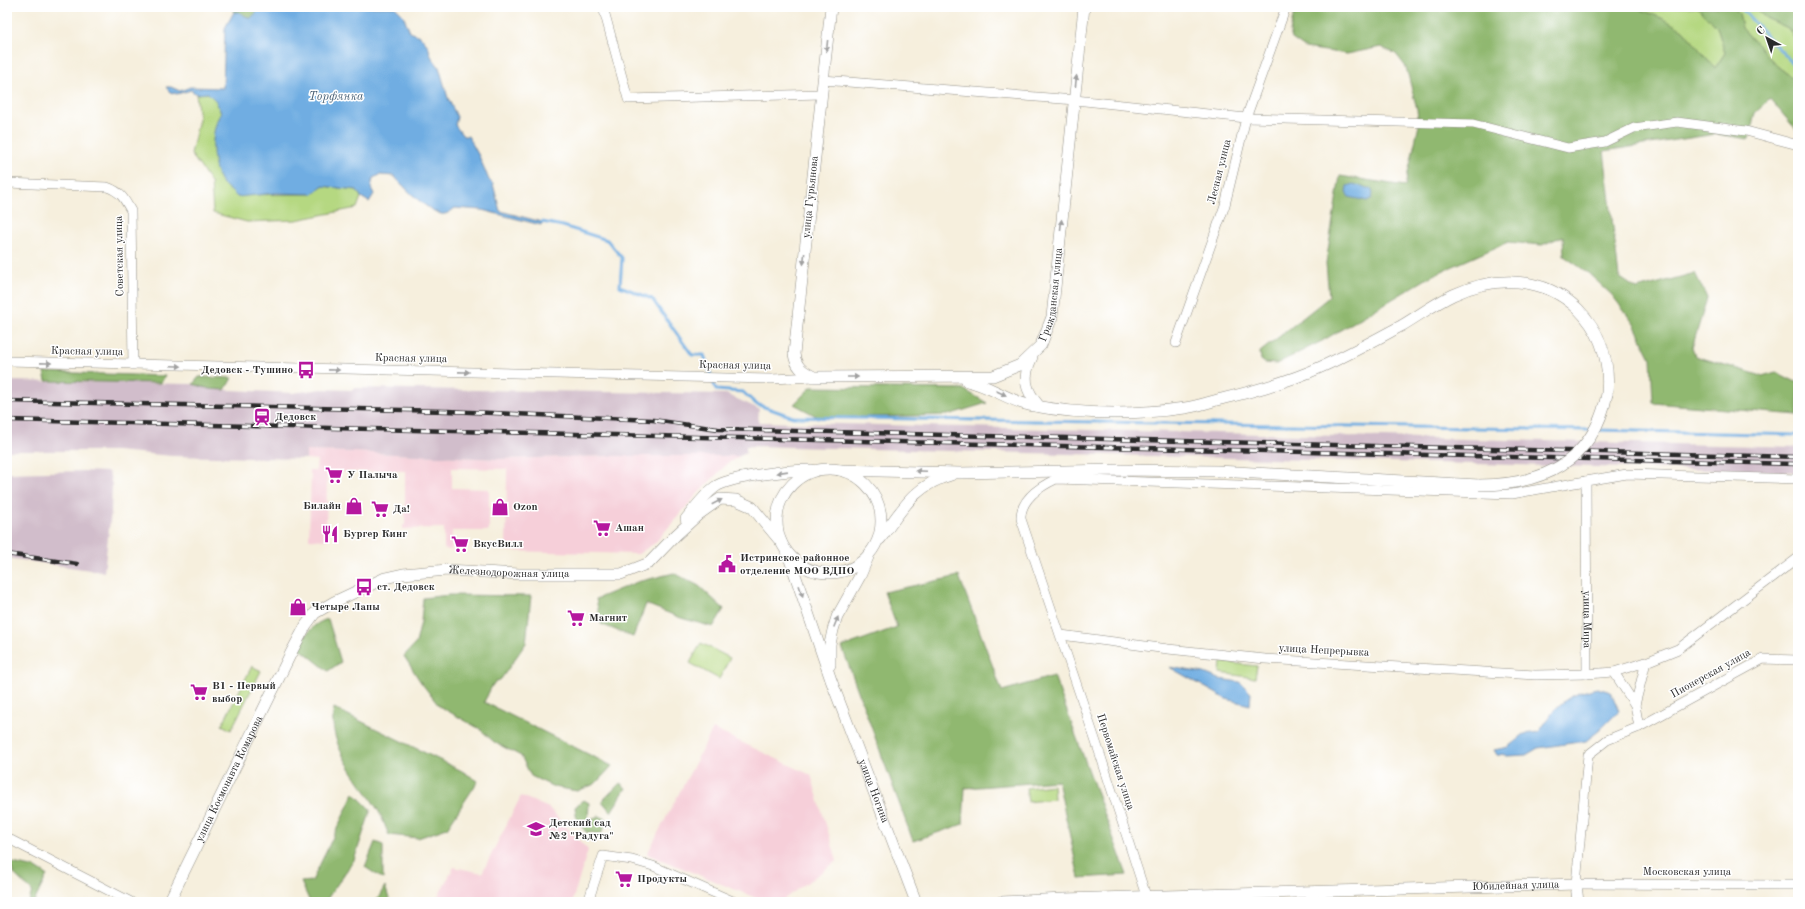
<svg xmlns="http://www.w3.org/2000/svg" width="1805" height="909" viewBox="0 0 1805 909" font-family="'Old Standard TT',serif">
	<rect width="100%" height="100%" fill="#fff"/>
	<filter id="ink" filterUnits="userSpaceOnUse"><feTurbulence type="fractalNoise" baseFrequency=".025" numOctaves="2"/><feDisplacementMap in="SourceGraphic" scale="8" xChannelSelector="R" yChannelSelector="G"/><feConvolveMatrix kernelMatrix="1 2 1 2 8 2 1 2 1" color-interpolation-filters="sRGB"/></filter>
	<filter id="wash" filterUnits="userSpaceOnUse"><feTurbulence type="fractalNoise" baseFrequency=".012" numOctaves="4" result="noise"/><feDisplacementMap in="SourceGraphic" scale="16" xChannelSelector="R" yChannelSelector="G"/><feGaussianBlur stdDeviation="0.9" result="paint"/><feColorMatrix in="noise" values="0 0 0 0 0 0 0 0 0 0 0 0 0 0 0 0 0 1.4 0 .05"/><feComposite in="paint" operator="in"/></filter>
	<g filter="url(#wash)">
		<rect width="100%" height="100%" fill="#f6efdd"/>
		<!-- built -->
		<g fill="#f6cfd9">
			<polygon points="306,451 353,452 498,459 608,456 740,456 728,463 700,491 655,543 638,554 506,551 507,469 452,468 452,488 489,489 489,531 452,531 451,550 444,549 444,528 403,529 403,525 405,525 405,471 327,472 326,540 309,539 311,474 309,473 309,470 316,470 317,460 306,459"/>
			<polygon points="713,729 811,775 837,861 780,902 766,902 647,854"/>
			<polygon points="521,796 549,808 588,850 572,902 435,902 454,867 482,873"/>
		</g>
		<!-- industrial -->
		<g fill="#d1bdcb">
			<polygon points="7,381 192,384 210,389 293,393 321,389 354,390 354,388 726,394 759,409 758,422 1798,447 1798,472 746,446 746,453 740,456 608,456 498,459 353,452 306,451 306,459 172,456 116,451 7,451"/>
			<polygon points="84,471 109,472 112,485 111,512 104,572 7,558 7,473"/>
		</g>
		<!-- green -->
		<g fill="#b5d881" stroke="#708256">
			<polygon points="1635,7 1697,7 1717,27 1725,53 1715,68 1683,30"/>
			<polygon points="1732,7 1753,7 1766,18 1788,28 1798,44 1798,82 1777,66 1742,28 1739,13"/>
			<polygon points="208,93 216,101 221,113 217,120 229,188 235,195 313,194 322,186 357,190 361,197 357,208 296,220 247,222 213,213 211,182 191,154 199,119 196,94"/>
			<polygon points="701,643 730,658 719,679 690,663"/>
			<polygon points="1221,662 1257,666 1255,678 1220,673"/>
			<polygon points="252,666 261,671 231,730 222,725"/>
			<polygon points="1053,785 1054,799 1028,802 1026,788"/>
		</g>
		<!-- forest -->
		<g fill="#90b86f" stroke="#5e724d">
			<polygon points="233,7 262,7 250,19 239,12 234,12"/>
			<polygon points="1295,7 1635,7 1664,19 1683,30 1715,68 1725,53 1717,27 1697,7 1732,7 1739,13 1742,28 1777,66 1798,82 1798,132 1770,99 1755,113 1749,139 1716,134 1604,151 1619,277 1637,289 1695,273 1707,298 1692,348 1695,356 1762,376 1776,372 1798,383 1798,415 1653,403 1651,358 1634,324 1612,295 1587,272 1564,256 1563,236 1542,245 1508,242 1433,275 1322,341 1276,364 1265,363 1261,360 1260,352 1329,297 1326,263 1340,176 1405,186 1419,125 1417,109 1406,67 1396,54 1381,47 1347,54 1305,48 1292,39 1290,32"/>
			<polygon points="1753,7 1798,7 1798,44 1788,28 1766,18"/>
			<polygon points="44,372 165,376 161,383 46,381"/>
			<polygon points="199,377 232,378 225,390 210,389 193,384"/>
			<polygon points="811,387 963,389 987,403 948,415 820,418 794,404"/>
			<polygon points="674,573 699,586 724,609 713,627 681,618 646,604 633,637 601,624 596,599 637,582"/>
			<polygon points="959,576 1002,691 1054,676 1127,875 1079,878 1058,781 965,788 963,824 913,841 842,647 897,627 884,592"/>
			<polygon points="449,595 531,596 526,643 501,679 493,684 484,702 612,766 595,784 577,791 554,787 531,776 521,756 494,742 480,729 439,706 420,681 404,656 416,643 421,622 423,598"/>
			<path d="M328 619 341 662 328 671 298 647C306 634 313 623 328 619Z"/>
			<path d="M334 708 462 771 478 781 447 828 418 838 389 835C385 826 382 817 378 810 360 780 326 745 334 708Z"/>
			<polygon points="620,783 626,788 611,812 602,801"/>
			<polygon points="354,793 371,810 354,860 325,902 310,902 301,882 312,881"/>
			<polygon points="584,800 589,803 588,820 599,816 607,820 601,834 586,832 577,821 575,807"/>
			<polygon points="375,842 383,845 383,879 365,867"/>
			<polygon points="8,862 36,868 47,875 34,902 29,902 32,891 15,875"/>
			<polygon points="385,886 390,902 376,902"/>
		</g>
		<!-- water -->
		<g fill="#70ade2" stroke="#4e6c86">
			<path d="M262 7H395L403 15 410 32 420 36 428 46 431 56 439 67 448 98 457 117 455 125 463 136H468L479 156 489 180 493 184 500 211 542 222 541 225 482 210 455 208C451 211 447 215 441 214 425 209 405 188 394 176L380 175 373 178 371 188 374 194 369 202 361 197 357 190 322 186 313 194 276 193 237 197C232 191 222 185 219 178 211 160 210 131 221 113L216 101 208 93 196 94 191 90 177 94 170 92 166 87H171L180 91 190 87 223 88 225 28 234 12H239L250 19Z"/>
			<polygon points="1353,184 1371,189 1373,193 1372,199 1367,201 1349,197 1346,193 1347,186"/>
			<polygon points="1169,667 1204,673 1219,679 1240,682 1251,693 1250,705 1226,699"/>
			<path d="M1597 688 1611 692 1619 711 1600 730 1586 741 1538 748 1526 755 1507 756 1497 755 1494 750 1508 747 1524 734 1539 732C1558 704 1563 696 1597 688Z"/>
		</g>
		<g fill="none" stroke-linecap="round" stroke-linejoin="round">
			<!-- stream -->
			<g stroke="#70ade2" stroke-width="3">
				<polyline points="1740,7 1798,69"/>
				<polyline points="542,222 563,226 607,240 622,258 620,286 652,299 692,355 704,355 716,390 743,392 756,404 793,417 1591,430"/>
				<polyline points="1597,430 1798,435"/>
			</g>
		</g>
	</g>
	<g filter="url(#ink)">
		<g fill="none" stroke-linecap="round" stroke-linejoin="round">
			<!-- minor casing -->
			<g stroke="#908d84" stroke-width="10">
				<g id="minor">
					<polyline points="603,7 628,99 821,94"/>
					<polyline points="823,80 1075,100 1246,118 1473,124 1568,148 1605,142 1634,128 1677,122 1746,131 1798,145"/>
					<path d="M7 183 107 187C121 192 124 198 131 211L133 365"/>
					<polyline points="1176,343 1225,205 1246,118 1286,7"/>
					<polyline points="7,361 772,379 814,377"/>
					<path id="s1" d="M1798 479 1627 474 1586 481 1587 674 1614 672 1635 705 1639 727 1607 740 1588 755 1576 884 1798 885"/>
					<polyline points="1061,635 1168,649 1265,659 1535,675 1587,674"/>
					<polyline points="1614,672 1646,662 1678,649 1798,558"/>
					<polyline points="1635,705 1646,662"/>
					<polyline points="1639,727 1763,659 1798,660"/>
					<polyline points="7,838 131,902"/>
					<polyline points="588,902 603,856 632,860 653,866 735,902"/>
					<path d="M1148 902 1101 757 1021 519C1020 499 1039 487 1056 479L1512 494 1586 481"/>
				</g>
			</g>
			<!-- tertiary casing -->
			<g stroke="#908d84" stroke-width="12">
				<g id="tertiary">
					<path id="s2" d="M831 7 794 354C796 367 802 371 814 377L993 376 1020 365 1041 345 1052 317 1084 7"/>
					<path d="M1032 357C1022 377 1025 390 1039 406"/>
					<path d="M967 381C989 385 1007 400 1029 405 1080 415 1134 415 1185 408 1199 406 1212 401 1225 398 1258 390 1291 381 1321 367 1348 355 1375 340 1401 326 1418 316 1434 304 1453 295 1494 276 1543 275 1578 309 1601 332 1610 362 1607 394"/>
					<circle cx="829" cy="521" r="52"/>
					<polyline points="839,470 960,473 1119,470 1217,471 1479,485"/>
					<path d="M686 519C695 508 704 495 715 487 730 476 793 470 812 470"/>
					<path d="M880 539C902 510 914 485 951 475"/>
					<path id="s3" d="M788 554 831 680 916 902"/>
					<polyline points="830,665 830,644 833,630 837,617 860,576 868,557"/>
					<path id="s4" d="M169 902 292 651 306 625 315 613 334 602 385 578 403 574 447 570 519 574H621L649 563 676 535 699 514 720 499 736 500 752 507 781 542"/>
					<path id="s5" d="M1001 902 1064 899 1576 884 1578 902"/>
				</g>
			</g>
			<!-- minor -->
			<use href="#minor" stroke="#fff" stroke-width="9"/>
			<!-- tertiary -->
			<use href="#tertiary" stroke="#fff" stroke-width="11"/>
			<!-- rail casing -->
			<g stroke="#2b2b2b" stroke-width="4.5">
				<g id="rail">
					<polyline points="7,401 447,411 653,420 718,429 1798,457"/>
					<polyline points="7,420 1798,464"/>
					<polyline points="7,554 77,564"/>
				</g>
			</g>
			<!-- rail -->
			<use href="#rail" stroke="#fff" stroke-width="3" stroke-dasharray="9" stroke-linecap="butt"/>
			<!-- tertiary-bridge casing -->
			<g stroke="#908d84" stroke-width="12" stroke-linecap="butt">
				<path id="tertiary-bridge" d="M1479 485C1543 485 1594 461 1607 394"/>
			</g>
			<!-- tertiary-bridge -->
			<use href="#tertiary-bridge" stroke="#fff" stroke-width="11"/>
		</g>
		<!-- one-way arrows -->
		<defs><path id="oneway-solid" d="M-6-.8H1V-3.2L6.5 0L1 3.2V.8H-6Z"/></defs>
		<g fill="#a0a0a0">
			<use href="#oneway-solid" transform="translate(827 46) rotate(96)"/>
			<use href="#oneway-solid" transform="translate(1076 81) rotate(-84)"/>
			<use href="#oneway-solid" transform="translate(1061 225) rotate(-84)"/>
			<use href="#oneway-solid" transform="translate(804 259) rotate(96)"/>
			<use href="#oneway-solid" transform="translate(46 363) rotate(1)"/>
			<use href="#oneway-solid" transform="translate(176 366) rotate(2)"/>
			<use href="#oneway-solid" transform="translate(334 370) rotate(1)"/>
			<use href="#oneway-solid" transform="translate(464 372) rotate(1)"/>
			<use href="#oneway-solid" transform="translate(853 377)"/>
			<use href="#oneway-solid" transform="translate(1001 393) rotate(24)"/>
			<use href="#oneway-solid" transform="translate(921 471) rotate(-178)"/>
			<use href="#oneway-solid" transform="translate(782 472) rotate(172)"/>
			<use href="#oneway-solid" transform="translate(717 502) rotate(-27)"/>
			<use href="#oneway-solid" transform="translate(801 591) rotate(71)"/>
			<use href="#oneway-solid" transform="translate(836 622) rotate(-68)"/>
		</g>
	</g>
	<!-- icons -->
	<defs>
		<g id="bus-bare" transform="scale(1.38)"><path d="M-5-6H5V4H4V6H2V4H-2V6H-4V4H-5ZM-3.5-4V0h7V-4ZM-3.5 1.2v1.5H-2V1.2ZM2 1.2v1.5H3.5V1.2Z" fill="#b5179e" stroke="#fff" stroke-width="2.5" paint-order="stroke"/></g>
		<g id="station-bare" transform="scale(1.38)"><path d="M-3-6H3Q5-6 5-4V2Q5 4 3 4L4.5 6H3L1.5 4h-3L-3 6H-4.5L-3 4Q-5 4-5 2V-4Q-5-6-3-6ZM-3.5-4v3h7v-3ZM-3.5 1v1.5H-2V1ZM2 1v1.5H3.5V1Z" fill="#b5179e" stroke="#fff" stroke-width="2.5" paint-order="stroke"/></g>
		<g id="supermarket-bare" transform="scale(1.38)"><path d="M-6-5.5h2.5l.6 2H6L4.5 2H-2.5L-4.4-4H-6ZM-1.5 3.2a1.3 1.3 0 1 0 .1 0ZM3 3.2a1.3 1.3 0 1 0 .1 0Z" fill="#b5179e" stroke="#fff" stroke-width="2.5" paint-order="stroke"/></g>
		<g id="shop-bare" transform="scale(1.38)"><path d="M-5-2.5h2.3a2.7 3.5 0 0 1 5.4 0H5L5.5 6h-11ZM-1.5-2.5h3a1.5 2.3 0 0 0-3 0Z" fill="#b5179e" stroke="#fff" stroke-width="2.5" paint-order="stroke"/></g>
		<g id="restaurant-bare" transform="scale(1.38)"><path d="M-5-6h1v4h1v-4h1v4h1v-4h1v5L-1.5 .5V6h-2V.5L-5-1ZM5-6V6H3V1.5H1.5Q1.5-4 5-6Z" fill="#b5179e" stroke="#fff" stroke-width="2.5" paint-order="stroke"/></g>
		<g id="civic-bare" transform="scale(1.38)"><path d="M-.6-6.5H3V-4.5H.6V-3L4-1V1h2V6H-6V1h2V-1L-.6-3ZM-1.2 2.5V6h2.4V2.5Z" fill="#b5179e" stroke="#fff" stroke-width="2.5" paint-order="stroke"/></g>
		<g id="school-bare" transform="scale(1.38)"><path d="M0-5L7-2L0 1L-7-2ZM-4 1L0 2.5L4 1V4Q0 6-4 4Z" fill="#b5179e" stroke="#fff" stroke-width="2.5" paint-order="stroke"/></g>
	</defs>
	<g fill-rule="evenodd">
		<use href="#bus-bare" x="306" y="370"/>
		<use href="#station-bare" x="262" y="417"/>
		<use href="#supermarket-bare" x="334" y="475"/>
		<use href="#shop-bare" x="354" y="506"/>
		<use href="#shop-bare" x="500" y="507"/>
		<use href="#supermarket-bare" x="380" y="509"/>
		<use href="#supermarket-bare" x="602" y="528"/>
		<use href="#restaurant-bare" x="330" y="534"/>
		<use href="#supermarket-bare" x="460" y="544"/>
		<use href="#civic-bare" x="727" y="564"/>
		<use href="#bus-bare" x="364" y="587"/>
		<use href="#shop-bare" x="298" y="607"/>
		<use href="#supermarket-bare" x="576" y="618"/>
		<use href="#supermarket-bare" x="199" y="692"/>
		<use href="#school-bare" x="536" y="829"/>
		<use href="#supermarket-bare" x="624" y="879"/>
	</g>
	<g text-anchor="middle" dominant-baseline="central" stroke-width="3" stroke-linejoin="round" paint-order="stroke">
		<!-- street labels -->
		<g font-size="11" fill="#2b2b2b" stroke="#fff">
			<text transform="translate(1220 172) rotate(-76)">Лесная улица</text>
			<text transform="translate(811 197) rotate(-84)">улица Гурьянова</text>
			<text transform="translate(120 256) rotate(-91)">Советская улица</text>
			<text stroke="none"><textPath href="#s2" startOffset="670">Гражданская улица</textPath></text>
			<text transform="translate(87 352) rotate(1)">Красная улица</text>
			<text transform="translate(411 359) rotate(1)">Красная улица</text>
			<text transform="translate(735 366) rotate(1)">Красная улица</text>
			<text stroke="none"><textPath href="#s4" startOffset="527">Железнодорожная улица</textPath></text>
			<text stroke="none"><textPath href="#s1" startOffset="351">улица Мира</textPath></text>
			<text transform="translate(1324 651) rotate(3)">улица Непрерывка</text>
			<text transform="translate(1711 674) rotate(-29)">Пионерская улица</text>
			<text transform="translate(1115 762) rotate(72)">Первомайская улица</text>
			<text stroke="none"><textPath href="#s4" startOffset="137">улица Космонавта Комарова</textPath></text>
			<text stroke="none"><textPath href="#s3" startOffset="252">улица Ногина</textPath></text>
			<text x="1687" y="872">Московская улица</text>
			<text stroke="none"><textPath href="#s5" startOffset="515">Юбилейная улица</textPath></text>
		</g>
		<!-- poi labels -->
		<g font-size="11" font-weight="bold" fill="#2b2b2b" stroke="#fff" text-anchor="start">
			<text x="293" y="370" text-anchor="end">Дедовск - Тушино</text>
			<text x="275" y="417">Дедовск</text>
			<text x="347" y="475">У Палыча</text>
			<text x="341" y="506" text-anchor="end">Билайн</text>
			<text x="513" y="507">Ozon</text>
			<text x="393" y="509">Да!</text>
			<text x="615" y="528">Ашан</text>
			<text x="343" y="534">Бургер Кинг</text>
			<text x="473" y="544">ВкусВилл</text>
			<text x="740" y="558">Истринское районное<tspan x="740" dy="13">отделение МОО ВДПО</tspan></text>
			<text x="377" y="587">ст. Дедовск</text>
			<text x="311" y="607">Четыре Лапы</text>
			<text x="589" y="618">Магнит</text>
			<text x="212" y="686">В1 - Первый<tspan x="212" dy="13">выбор</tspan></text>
			<text x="549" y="823">Детский сад<tspan x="549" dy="13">№2 "Радуга"</tspan></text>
			<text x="637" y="879">Продукты</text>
		</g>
		<!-- water labels -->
		<g font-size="12" font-style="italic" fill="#475f74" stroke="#fff">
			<text x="336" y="97">Торфянка</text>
		</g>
	</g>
	<!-- margin -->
	<rect width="1805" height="909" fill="none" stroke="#fff" stroke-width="24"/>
	<!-- north arrow -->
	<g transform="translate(1767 38) rotate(320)" stroke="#ffffff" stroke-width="3" paint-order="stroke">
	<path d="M0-3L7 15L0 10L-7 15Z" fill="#2b2b2b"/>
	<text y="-6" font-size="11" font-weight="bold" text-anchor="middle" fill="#2b2b2b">С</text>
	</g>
</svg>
